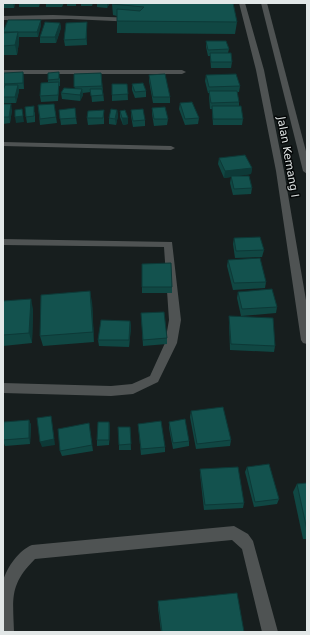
<svg xmlns="http://www.w3.org/2000/svg" width="310" height="635" viewBox="0 0 310 635" font-family="'DejaVu Sans',sans-serif">
	<rect width="100%" height="100%" fill="#171e1e"/>
	<g fill="none" stroke-linecap="round" stroke-linejoin="round">
		<!-- minor -->
		<g fill="#4f5353" fill-rule="evenodd">
			<polygon points="53,15 136,18 139,20 136,22 70,19 3,20 3,16"/>
			<polygon points="3,70 182,70 186,72 182,74 3,74"/>
			<polygon points="3,142 171,146 175,148 171,150 3,146"/>
			<polygon points="3,239 172,242 181,320 177,343 158,382 133,394 111,396 3,393 3,383 111,386 132,384 150,376 165,343 169,320 164,247 3,245"/>
			<path d="M234 526 248 534 253 541 278 632H262L242 549 232 540 35 559C9 585 13 598 14 632H3C3 620 1 592 3 581 7 567 19 550 32 545Z"/>
		</g>
		<!-- tertiary -->
		<g fill="#4f5353" fill-rule="evenodd">
			<polygon points="239,3 245,3 264,70 284,171 307,306 307,344 303,343 301,340 276,171 256,70"/>
			<polygon points="261,3 267,3 307,155 307,174 303,171"/>
		</g>
	</g>
	<!-- wall -->
	<g fill="#104743">
		<polygon points="3,3 15,3 14,8 3,8"/>
		<polygon points="19,3 40,3 39,7 19,7"/>
		<polygon points="46,3 64,3 62,7 46,7"/>
		<rect x="67" y="3" width="9" height="3"/>
		<polygon points="81,3 93,3 92,6 81,6"/>
		<polygon points="97,3 110,3 107,8 97,7"/>
		<polygon points="233,3 237,22 235,34 117,33 117,16 113,15 112,4"/>
		<polygon points="87,22 87,45 65,46 64,40"/>
		<polygon points="60,23 61,28 56,43 40,43 40,37"/>
		<polygon points="41,25 38,37 19,37 19,42 17,55 3,55 3,32"/>
		<polygon points="206,41 229,49 228,53 232,62 231,68 211,68 210,56 208,56 206,47"/>
		<polygon points="101,73 104,101 92,102 91,92 83,93 83,95 80,101 62,99 61,93 75,89 74,74"/>
		<polygon points="149,75 170,97 170,103 153,103 149,81"/>
		<polygon points="206,75 240,86 239,92 237,92 239,102 239,106 243,119 242,125 213,125 212,109 210,109 209,97 209,93 208,93 205,81"/>
		<polygon points="24,78 24,89 19,89 19,91 16,103 3,103 3,91 4,87 4,84"/>
		<polygon points="60,78 60,86 59,86 58,101 41,102 40,96 48,82 48,80"/>
		<polygon points="127,84 128,100 112,101 112,95"/>
		<polygon points="132,84 146,91 146,97 135,98 132,90"/>
		<polygon points="180,103 199,118 198,124 185,125 179,109"/>
		<polygon points="3,104 12,110 10,123 3,124"/>
		<polygon points="54,104 57,123 40,125 38,105"/>
		<polygon points="152,108 168,119 167,125 154,126 152,114"/>
		<polygon points="59,110 76,118 77,124 61,125"/>
		<polygon points="104,110 104,124 88,125 87,118"/>
		<polygon points="117,110 118,116 116,125 109,124 109,118"/>
		<polygon points="131,110 145,120 145,126 133,127 131,116"/>
		<polygon points="120,111 128,118 128,124 123,125 120,117"/>
		<polygon points="35,112 35,122 27,123 26,117"/>
		<polygon points="219,158 252,168 251,174 235,176 252,188 251,194 233,195 230,183 231,177 224,178 218,164"/>
		<polygon points="234,238 264,250 262,257 235,258 233,244"/>
		<polygon points="228,260 266,282 265,288 233,290 227,266"/>
		<polygon points="142,264 172,287 172,293 142,293"/>
		<polygon points="238,292 277,307 276,313 241,316 237,298"/>
		<polygon points="3,301 33,309 32,343 3,346"/>
		<polygon points="92,302 94,342 43,346 40,336"/>
		<polygon points="141,313 167,338 167,344 143,346"/>
		<polygon points="229,316 275,346 274,352 230,350 229,322"/>
		<polygon points="130,321 131,327 129,347 99,346 98,340"/>
		<polygon points="191,411 231,440 230,446 196,449 190,417"/>
		<polygon points="29,420 31,425 30,444 5,446 3,441 3,433"/>
		<polygon points="109,422 110,428 109,445 97,446 97,440"/>
		<polygon points="169,422 189,441 189,446 173,449 169,428"/>
		<polygon points="89,423 93,451 62,456 60,451"/>
		<polygon points="138,424 165,447 165,452 141,455"/>
		<polygon points="130,427 131,450 119,450 119,445"/>
		<polygon points="247,467 279,499 277,504 254,507 245,472"/>
		<polygon points="200,469 244,503 243,508 204,510 200,474"/>
		<polygon points="307,483 307,539 303,539 293,492 297,484"/>
		<polygon points="158,601 244,632 161,632 158,608"/>
	</g>
	<!-- shaded-wall -->
	<g fill="#0d3937">
		<polygon points="13,3 15,3 14,8"/>
		<polygon points="107,3 110,3 107,8"/>
		<polygon points="41,20 41,25 38,37 37,32"/>
		<polygon points="87,22 87,45 86,39"/>
		<polygon points="60,23 61,28 56,43 55,37"/>
		<polygon points="18,32 19,42 17,55 15,45"/>
		<polygon points="23,72 24,78 24,89 23,83"/>
		<polygon points="18,85 19,91 16,103 15,97"/>
		<polygon points="82,89 83,95 80,101 80,95"/>
		<polygon points="11,104 12,110 10,123 9,117"/>
		<polygon points="22,109 24,122 16,123 15,117"/>
		<polygon points="117,110 118,116 116,125 115,119"/>
		<polygon points="122,118 128,118 128,124 123,125"/>
		<polygon points="252,168 251,174 224,178 225,171"/>
		<polygon points="90,291 92,302 94,342 93,332"/>
		<polygon points="31,299 33,309 32,343 29,333"/>
		<polygon points="130,321 131,327 129,347 129,340"/>
		<polygon points="51,416 52,422 55,445 42,447 40,442"/>
		<polygon points="29,420 31,425 30,444 29,438"/>
		<polygon points="109,422 110,428 109,445"/>
	</g>
	<!-- building -->
	<g fill="#13524e" stroke="#0d3937">
		<polygon points="113,3 233,3 237,22 117,21 117,9 140,11 144,7 112,4"/>
		<polygon points="8,20 41,20 37,32 3,32"/>
		<polygon points="45,22 60,23 55,37 40,37"/>
		<polygon points="87,22 86,39 64,40 66,23"/>
		<polygon points="18,32 15,45 3,46 3,33"/>
		<polygon points="206,41 226,41 229,49 208,50"/>
		<polygon points="210,53 231,53 232,62 211,62"/>
		<polygon points="23,72 23,83 4,84 4,73"/>
		<polygon points="59,72 59,79 48,80 48,73"/>
		<polygon points="101,73 102,86 74,87 74,74"/>
		<polygon points="165,74 170,97 153,97 149,75"/>
		<polygon points="236,74 240,86 209,87 206,75"/>
		<polygon points="59,82 58,95 40,96 41,83"/>
		<polygon points="143,83 146,91 135,92 132,84"/>
		<polygon points="112,84 127,84 128,94 112,95"/>
		<polygon points="5,85 18,85 15,97 3,97 3,91"/>
		<polygon points="64,88 82,89 80,95 61,93"/>
		<polygon points="90,89 102,89 103,95 91,96"/>
		<polygon points="209,91 237,91 239,102 211,103"/>
		<polygon points="192,102 199,118 185,119 180,103"/>
		<polygon points="3,104 11,104 9,117 3,117"/>
		<polygon points="54,104 56,117 40,119 38,105"/>
		<polygon points="34,106 34,116 26,117 25,107"/>
		<polygon points="212,106 241,106 243,119 213,119"/>
		<polygon points="165,107 168,119 154,119 152,108"/>
		<polygon points="75,108 76,118 60,119 59,110"/>
		<polygon points="22,109 23,116 15,117 15,110"/>
		<polygon points="111,109 117,110 115,119 109,118"/>
		<polygon points="143,109 145,120 133,121 131,110"/>
		<polygon points="104,110 103,118 87,118 88,111"/>
		<polygon points="125,110 128,118 122,118 120,111"/>
		<polygon points="245,155 252,168 225,171 219,158"/>
		<polygon points="231,176 249,176 252,188 234,189"/>
		<polygon points="260,237 264,250 236,251 234,238"/>
		<polygon points="260,258 266,282 234,283 228,260"/>
		<polygon points="171,263 172,287 142,287 142,264"/>
		<polygon points="272,289 277,307 242,309 238,292"/>
		<polygon points="90,291 93,332 40,336 41,295"/>
		<polygon points="31,299 29,333 3,335 3,301"/>
		<polygon points="164,312 167,338 143,340 141,313"/>
		<polygon points="229,316 273,318 275,346 231,344"/>
		<polygon points="101,320 130,321 129,340 98,340"/>
		<polygon points="223,407 231,440 197,444 191,411"/>
		<polygon points="51,416 54,439 40,442 37,418"/>
		<polygon points="185,419 189,441 173,443 169,422"/>
		<polygon points="29,420 29,438 3,440 4,422"/>
		<polygon points="161,421 165,447 141,449 138,424"/>
		<polygon points="98,422 109,422 109,440 97,440"/>
		<polygon points="89,423 92,445 60,451 58,429"/>
		<polygon points="118,427 130,427 131,444 119,445"/>
		<polygon points="269,464 279,499 255,502 247,467"/>
		<polygon points="238,467 244,503 205,505 200,469"/>
		<polygon points="307,483 307,530 297,484"/>
		<polygon points="237,593 244,632 162,632 158,601"/>
	</g>
	<g text-anchor="middle" dominant-baseline="central" stroke-width="3" stroke-linejoin="round" paint-order="stroke">
		<!-- far-street labels -->
		<g font-size="11" fill="#e2e7e7" stroke="#050808">
			<text transform="translate(288 157) rotate(80)">Jalan Kemang I</text>
		</g>
	</g>
	<!-- border -->
	<rect width="310" height="635" fill="none" stroke="#e2e7e7" stroke-width="8"/>
</svg>
